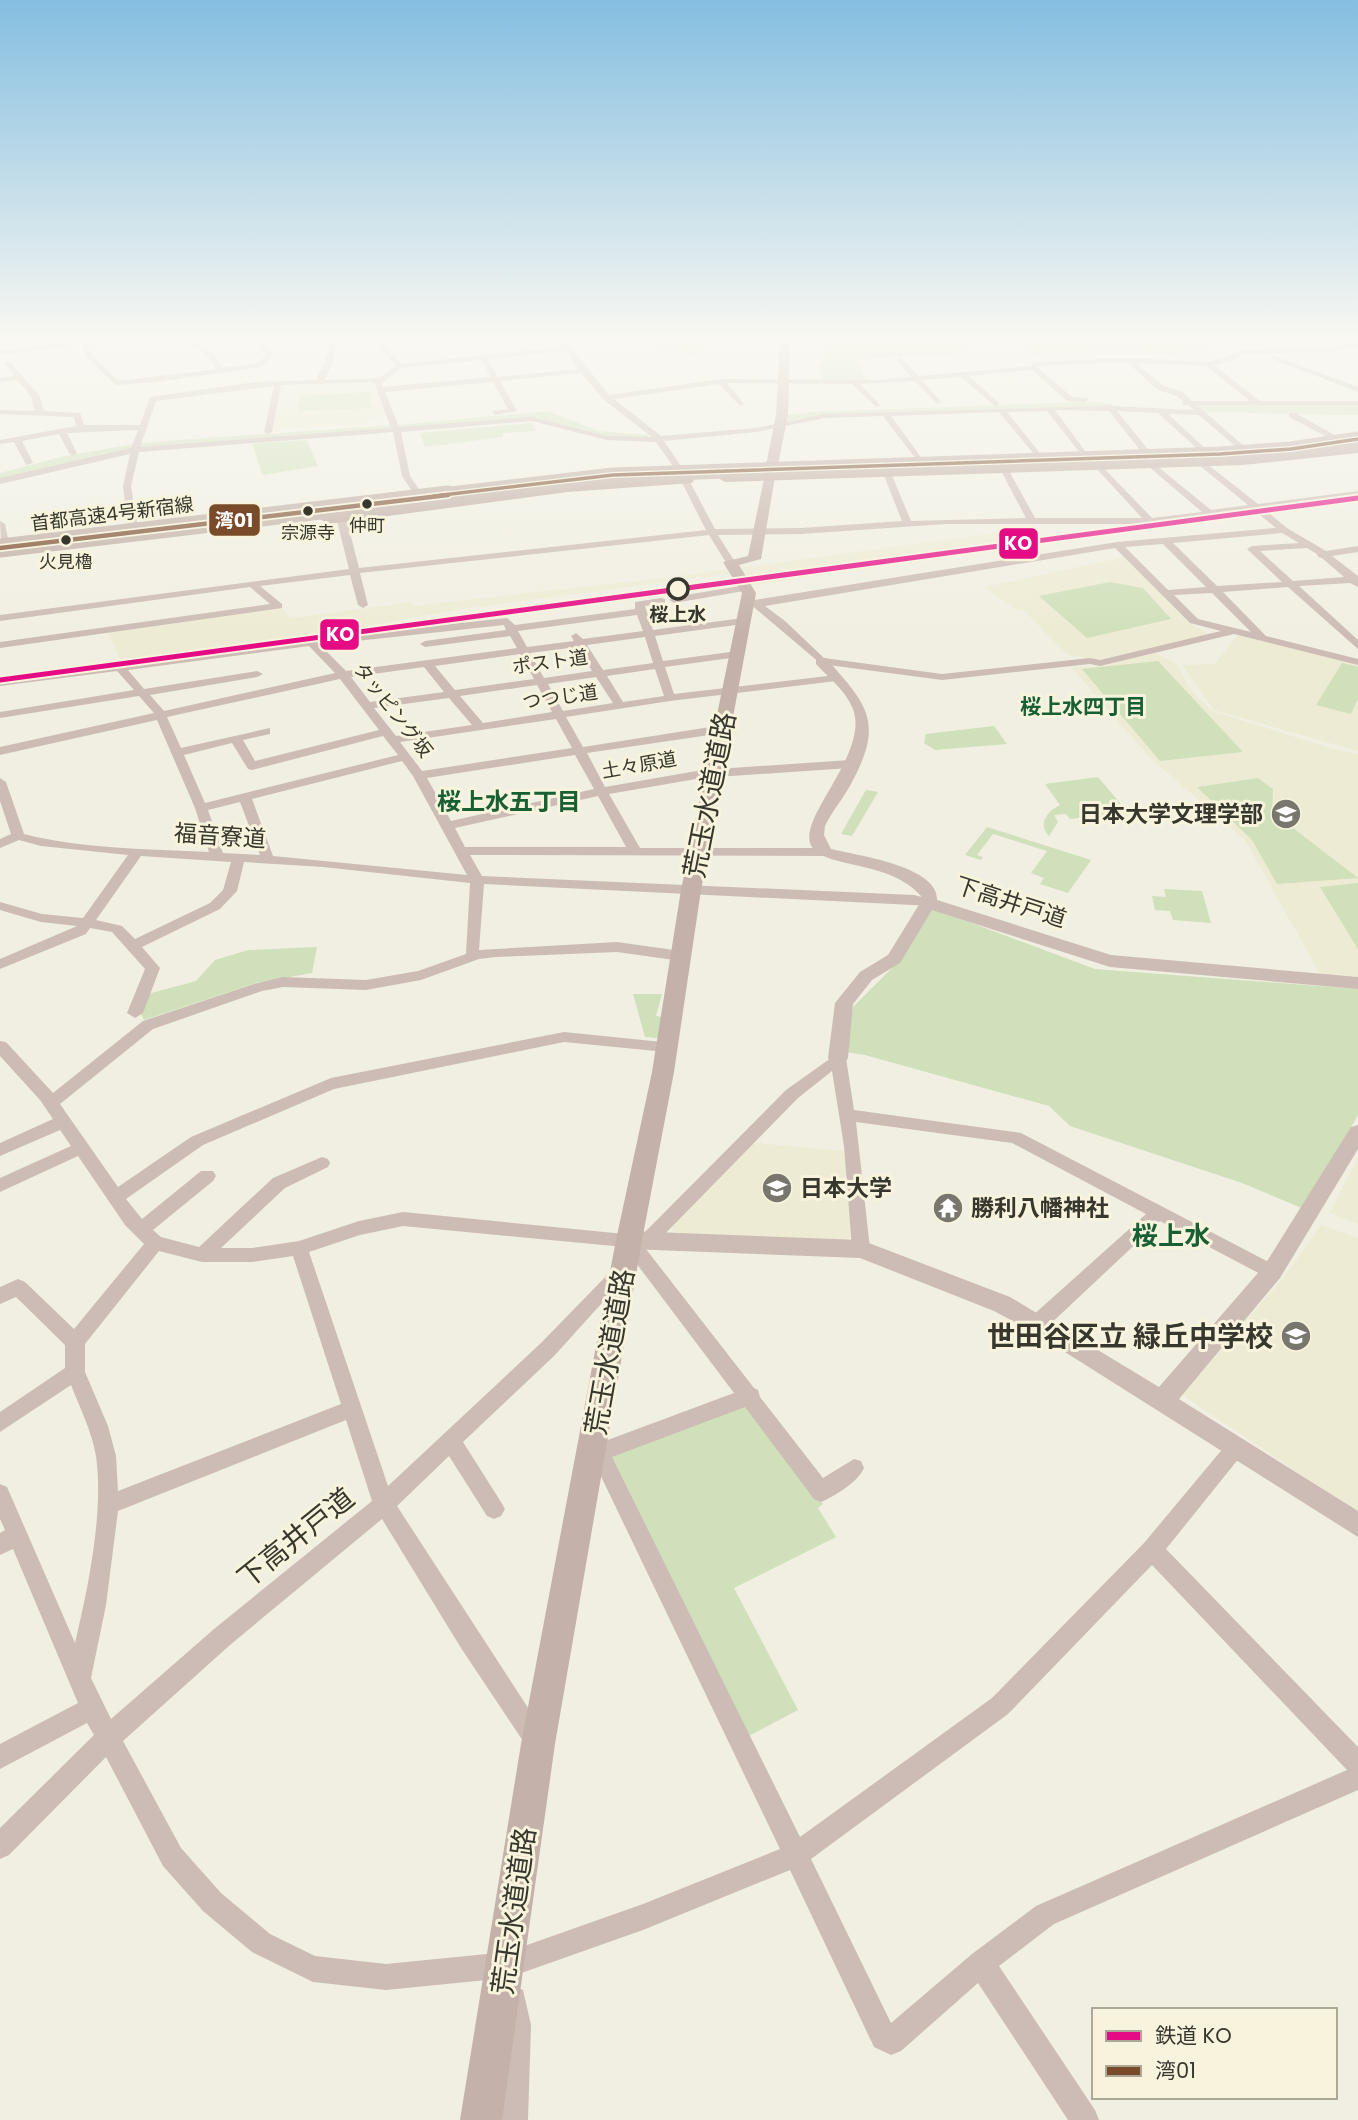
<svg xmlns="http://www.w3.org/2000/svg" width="1358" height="2120" viewBox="0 0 1358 2120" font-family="Poppins,'Noto Sans JP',sans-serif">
	<rect width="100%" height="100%" fill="#f1efe2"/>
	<!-- built -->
	<g fill="#eeebd4">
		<polygon points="1217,341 1345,341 1331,345 1240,350"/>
		<polygon points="374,382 389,417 368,419 368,424 271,430 281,384"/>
		<polygon points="995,533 1013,547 740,587 729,574 462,609 351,629 120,660 108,632 282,608 291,618 411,602 413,606 680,576"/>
		<polygon points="1124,557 1189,623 1209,634 1097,660 1068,655 1023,610 1014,608 985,587"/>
		<polygon points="1238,635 1358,664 1358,751 1214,710 1182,665 1215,664"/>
		<polygon points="1156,653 1177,664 1190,689 1212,711 1333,749 1358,754 1358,977 1320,974 1245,840 1150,758 1071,667 1102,666"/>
		<polygon points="757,1143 845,1151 850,1236 840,1244 674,1232 670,1225 748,1146"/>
		<polygon points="1358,1157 1358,1224 1330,1213"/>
		<polygon points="1321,1225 1358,1238 1358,1513 1182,1395 1284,1277"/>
	</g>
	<!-- green -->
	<g fill="#cfe0ba">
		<polygon points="640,341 704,341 704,353 687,354"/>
		<polygon points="824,341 999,341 996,344 961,347 967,353 858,359 867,382 824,382 816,362 823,361 827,346"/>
		<polygon points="1023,341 1206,341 1213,345 1172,354 1124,350 1033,354"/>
		<polygon points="369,392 372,408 298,411 301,396"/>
		<polygon points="1081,402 1105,403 1106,407 824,415 786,421 787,415 812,412"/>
		<polygon points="1358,404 1358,415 1344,415 1206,412 1195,405"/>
		<polygon points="548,411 598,431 648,435 652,439 625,439 583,432 538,418 399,431 398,425"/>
		<polygon points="532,423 536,431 502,433 503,437 425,447 420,433"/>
		<polygon points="392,425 393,430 390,432 359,435 135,450 137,443"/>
		<polygon points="307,440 318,466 263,475 252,444"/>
		<polygon points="134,444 131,450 0,480 0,473 65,456"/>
		<polygon points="1110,582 1143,588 1171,619 1087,638 1039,596"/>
		<polygon points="1158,661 1243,752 1160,761 1082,669"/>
		<polygon points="1342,663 1358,667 1358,699 1351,714 1316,705"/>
		<polygon points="994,726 1007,744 935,750 924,743 926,734"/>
		<path d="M1098 777 1130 815 1088 820 1085 817 1070 819 1066 814 1054 815 1058 822 1049 836C1037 823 1048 811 1060 805L1045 784Z"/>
		<polygon points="1258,778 1273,789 1272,816 1284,821 1358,878 1277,884 1252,840 1197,787"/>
		<polygon points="866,790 878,792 852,836 841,834"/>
		<polygon points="987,827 1091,860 1068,893 1040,884 1044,878 1031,873 1047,851 993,834 977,855 983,857 981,860 965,855"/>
		<polygon points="1358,883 1358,949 1320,887"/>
		<polygon points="1164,889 1202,891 1211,923 1173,920 1170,911 1155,910 1152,896 1166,897"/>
		<polygon points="932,908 1095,969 1358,989 1358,1115 1304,1209 1242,1183 1070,1126 1049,1106 865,1055 846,1052 853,1007 901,959"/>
		<polygon points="317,947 312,973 256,983 144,1020 141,1014 148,994 196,981 215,960 248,950"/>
		<polygon points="633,994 662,994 656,1016 663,1017 659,1038 645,1037"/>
		<polygon points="749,1400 823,1504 818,1508 836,1537 734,1588 798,1710 743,1739 607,1458"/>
	</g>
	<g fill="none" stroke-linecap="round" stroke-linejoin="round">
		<!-- minor -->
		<g fill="#ccbcb5" fill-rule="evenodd">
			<path d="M71 341H85L92 354 118 381 216 369 209 357 188 341C204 341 215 355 223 368L259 363 266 354 252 341H260L274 354 261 367 157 382 116 385 86 357 80 344 0 355V351Z"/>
			<path d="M329 341H336L332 364 324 380 379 378 395 366 376 341H383L401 364 563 347 559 341H566L609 395 721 379 875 380 911 377 896 359 900 357 919 376 1033 366 1030 364 1034 362 1129 358 1208 362 1226 357 1240 350 1331 348 1358 341V346L1331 352 1242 354 1232 361 1214 365 1260 401H1358V405H1197L1245 447V451L1242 452 1199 415 1168 414 1206 449V453L1203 454 1158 413 1117 411 1151 453 1144 455 1109 411 1055 410 1088 455 1084 458 1047 411 1007 412 1043 457 1039 460 999 412 891 416 923 460 919 463 883 416 825 418 756 432 664 441 683 469 715 529 801 528 902 521 883 473 887 470 891 473 911 521 1026 518 1000 469 1004 466 1008 469 1035 518H1142L1096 468 1095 466 1099 463 1152 518 1202 512 1148 466 1147 464 1151 461 1211 510 1248 505 1199 465V461L1202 460 1258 504 1358 491V497L1264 509 1287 528 1326 551 1358 546V552L1332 556 1358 576V587L1350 583 1299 586 1358 640V649L1288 587 1223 592 1266 636 1358 659V665L1234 634 1100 666 1090 664 942 680 821 664 749 603 754 600 1117 542 1276 528 1254 510 1150 524H946L801 534 718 535 735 562 730 565 727 564 709 535 360 573 368 605 363 608 358 605 350 575 260 586 282 604V608L0 648V642L270 604 250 587 0 621V615L349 569 336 517 341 514 346 517 359 568 706 530 675 469 656 442 607 440 532 421 401 432 410 476 423 495 419 498 416 497 402 476 393 432 139 452 131 486 138 528 133 531 128 528 123 486 130 454 0 484V478L131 448 138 430 67 433 77 453 73 456 69 453 59 434 22 441 33 463 26 465 14 442 0 444V440L76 426 74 417 0 414V410L35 411 31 396 17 380 0 382V378L14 376 5 363H11L39 395 44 411 80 413 84 425H140L150 397 256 382 316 380 324 364ZM565 351 578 369 498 377 488 359ZM481 360 491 377 383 387 381 384 401 368ZM1127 362 1158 390 1177 396 1183 401 1182 405H1188L1194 410 1113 406 1109 404 1105 406 825 414 756 428 661 436 614 399 719 384 740 406 744 404 727 383 852 384 876 407 880 405 860 384 915 381 937 404 941 402 922 380 961 377 996 407 999 403 969 376 1032 370 1067 401 1086 402 1089 398 1072 397 1036 366ZM1136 363 1206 366 1250 401H1192L1183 392 1164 386ZM581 373 604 400 652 437 607 436 532 417 399 427 385 392 493 382 508 409 492 411 495 415 517 411 500 381ZM374 382 391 428 140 447 156 401 274 386 264 432 268 434 272 432 281 385ZM1282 533 1299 543 1252 546 1247 549 1282 582 1217 586 1173 543ZM1163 544 1206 587 1168 590 1125 547ZM1115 548 1190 623 1221 631 1100 660 1090 658 942 674 824 658 785 621 765 606ZM1307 548 1317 554 1318 557 1322 558 1344 577 1293 581 1260 551ZM1212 593 1251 632 1198 619 1174 595Z"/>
			<polygon points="1272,355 1358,387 1358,392 1272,359"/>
			<polygon points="1289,413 1295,413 1342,439 1335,441 1289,417"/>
			<polygon points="0,521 5,524 9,543 1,541"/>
			<polygon points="746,585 750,586 750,590 674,603 669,600 674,597"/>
			<path d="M661 598 665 599V603L645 606 653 630 743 618 748 621 743 624 655 636 663 661 738 651 743 654 738 657 665 667 674 694 836 675 842 678 836 681 670 701 566 717 583 747 723 725 729 729 723 733 587 753 605 787 702 770 850 760 856 764 850 768 702 778 609 794 640 848H825L832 852 825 856 470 855 482 876 914 895 933 900 935 903 933 906 484 884 479 950 617 942 681 951 688 956 681 961 617 952 496 957 479 959 421 980 366 990 283 987 262 991 153 1029 60 1104 118 1187 191 1137 331 1078 564 1032 672 1043 674 1047 666 1052 564 1042 334 1089 203 1145 126 1199 142 1219 201 1171H213L216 1176 213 1181 153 1230 161 1237 199 1247 273 1178 322 1157 328 1159 330 1163 328 1167 285 1188 221 1248H252L299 1241 359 1221 403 1212 635 1235 754 1388 758 1390 760 1397 823 1478 854 1459 861 1461 864 1468C858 1482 835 1496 821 1502L814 1499 745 1407 612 1457 800 1837 992 1698 1144 1543 1230 1440 1237 1437 1244 1440 1247 1446 1244 1452 1166 1549 1358 1747V1790L1054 1924 999 1966 1095 2110 1099 2120H1068L978 1983 901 2051 891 2055 874 2047 790 1870 643 1930 507 1978 386 1990 313 1982 252 1952 203 1911 163 1866 106 1757 9 1855 0 1859V1828L94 1735 87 1723 0 1769V1744L78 1703 13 1549 0 1555V1533L5 1530 0 1519V1484L7 1487 75 1643C88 1588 104 1512 96 1456 92 1432 80 1408 71 1385L0 1432V1412L65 1368V1345L16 1297 0 1304V1287L18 1279 25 1282 74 1329 144 1244 125 1225 78 1156 0 1192V1178L71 1146 60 1130 0 1156V1143L53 1119 40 1100 0 1056V1041L6 1042 53 1093 143 1021 254 984 283 977 366 980 418 971 466 954 470 883 323 867 244 862 237 891 220 909 142 947 160 968 143 1013 135 1018 127 1013 145 969 112 932 90 928 86 934 0 969V959L77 926 41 922 0 910V902L42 914 83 918 128 855 41 846 19 840 0 848V839L11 834 0 801V778L6 782 24 834C83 849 148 849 209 852L195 808 157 720 0 755V747L154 713 139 696 0 718V712L134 690 117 671 0 686V680L339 636 507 618 515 625 635 609V602ZM637 615 643 631 583 639 576 633 571 636 574 641 527 647 518 631ZM504 625 506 630 425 641 420 644 425 647 510 636 517 648 346 671 320 645ZM645 637 653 663 603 670 587 645ZM309 646 335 673 164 711 150 695 257 677 263 674 257 671 144 689 128 670ZM577 647 592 671 544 678 530 653ZM520 654 534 679 455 690 435 666ZM424 667 444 692 370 702 351 677ZM655 669 664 696 623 702 607 676ZM596 677 613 703 563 711 548 684ZM340 679 379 730 255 761 243 740 270 734V728L181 748 167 717ZM537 685 552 712 483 723 460 696ZM449 698 472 725 396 736 374 708ZM556 719 572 748 422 771 400 742ZM383 736 398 755 205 803 184 755 232 743 248 769 252 770ZM575 755 594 789 451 821 427 778ZM402 761 413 776 467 875 273 856 252 799ZM598 796 626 847H465L455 828ZM240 802 260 855 223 853 208 810ZM141 856 231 862 223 890 210 903 135 939 122 926 96 920ZM403 1226 624 1247 734 1393 605 1441 601 1435 594 1432 587 1435 584 1441 780 1849 643 1904 507 1952 386 1964 315 1956 270 1934 221 1893 181 1848 123 1741 230 1645 382 1519 461 1648 529 1750 537 1754 545 1750 549 1742 545 1734 397 1506 449 1456 487 1516 494 1519 501 1516 505 1509 501 1502 463 1442 555 1355 629 1273 626 1268 620 1266 614 1268 541 1343 388 1486 309 1252 360 1235ZM159 1251 202 1262H252L293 1256 341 1404 118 1491 116 1456 108 1426 85 1372V1344ZM346 1420 372 1501 214 1629 111 1719 91 1678 106 1605 118 1511ZM1152 1565 1347 1770 1036 1906 972 1954 891 2023 811 1859 1008 1714Z"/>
			<polygon points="838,1053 846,1058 854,1110 1021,1133 1278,1267 1281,1272 1278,1277 1272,1279 1266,1277 1160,1221 1045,1329 1038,1331 1031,1329 1029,1323 1031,1317 1146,1214 1012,1143 856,1122 870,1249 867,1254 861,1256 855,1254 852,1249 844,1146 832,1071 798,1098 655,1244 649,1246 643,1244 640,1239 643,1234 786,1090"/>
			<polygon points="513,1986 523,1990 531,2025 528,2120 500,2120 503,2025 499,2000 503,1990"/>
		</g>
		<!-- tertiary -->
		<g fill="#ccbcb5" fill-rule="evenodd">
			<path d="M816 658H826C867 705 885 721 851 784 843 799 832 811 825 826L824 835 831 849C855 855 939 866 937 900L1111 955 1358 977V989L1110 967 932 910 900 963 872 980 853 1004 848 1058 845 1063H831L828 1058 835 1003 860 972 888 955 920 903 921 896C890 860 827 869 812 847 794 820 870 755 853 709 846 691 829 678 816 664Z"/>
			<polygon points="1358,1125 1358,1149 1280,1278 1179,1399 1358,1511 1358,1537 1030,1330 994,1311 860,1258 629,1249 621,1246 618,1240 621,1234 629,1231 861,1240 1010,1297 1159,1387 1264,1266 1351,1127"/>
		</g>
		<!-- secondary -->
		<g fill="#c4b1a9" fill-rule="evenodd">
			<polygon points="780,341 790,341 788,415 778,465 772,469 766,465 776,415"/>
			<polygon points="765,474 775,477 761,559 739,565 756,593 701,890 674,1072 642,1240 555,1744 502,2120 460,2120 521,1744 616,1240 652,1072 681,890 742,593 723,562 748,556"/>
		</g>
		<!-- trunk -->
		<g fill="#beaaa1" fill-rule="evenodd">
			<polygon points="1358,445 1358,453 1243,465 725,482 718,478 725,474 1243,457"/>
			<polygon points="687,476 694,480 692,483 568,492 328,524 320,519 328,514 568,484"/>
		</g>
		<!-- motorway-bridge-far1 -->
		<polyline stroke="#bfada2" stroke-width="15" points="434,496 613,475 1220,454 1291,449 1358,439"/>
		<!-- motorway-bridge -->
		<polyline stroke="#bfada2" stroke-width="19" points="0,548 448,495"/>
		<!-- bus-1-far1 casing -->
		<g stroke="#f7f3dc" stroke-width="6">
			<polyline id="bus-1-far1" points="434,496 613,475 1220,454 1291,449 1358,439"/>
		</g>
		<!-- bus-1 casing -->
		<g stroke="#f7f3dc" stroke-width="8">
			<polyline id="bus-1" points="0,548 448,495"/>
		</g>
		<!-- bus-1-far1 -->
		<use href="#bus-1-far1" stroke="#7a4b2a" stroke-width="3.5"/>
		<!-- bus-1 -->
		<use href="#bus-1" stroke="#7a4b2a" stroke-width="4.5"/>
		<!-- rail-1 casing -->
		<g stroke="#f7f3dc" stroke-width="9">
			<polyline id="rail-1" points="0,680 1358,498"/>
		</g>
		<!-- rail-1 -->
		<use href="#rail-1" stroke="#e50b84" stroke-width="5"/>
	</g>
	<!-- sky -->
	<linearGradient id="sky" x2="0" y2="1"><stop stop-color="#84bee0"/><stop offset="0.53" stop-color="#f9f8f2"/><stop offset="1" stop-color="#f9f8f2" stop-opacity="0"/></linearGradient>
	<rect width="1358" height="638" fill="url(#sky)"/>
	<!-- icons -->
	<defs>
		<g id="university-disc" transform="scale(1.575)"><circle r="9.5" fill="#79776d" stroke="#f7f3dc"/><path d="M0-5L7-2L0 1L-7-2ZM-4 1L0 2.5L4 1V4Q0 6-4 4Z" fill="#fff"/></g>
		<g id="temple-disc" transform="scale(1.575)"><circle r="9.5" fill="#79776d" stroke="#f7f3dc"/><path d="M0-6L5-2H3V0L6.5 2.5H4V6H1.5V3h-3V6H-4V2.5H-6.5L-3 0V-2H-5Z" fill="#fff"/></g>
		<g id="school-disc" transform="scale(1.575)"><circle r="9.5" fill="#79776d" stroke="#f7f3dc"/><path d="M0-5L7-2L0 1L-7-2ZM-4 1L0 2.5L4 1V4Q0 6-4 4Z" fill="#fff"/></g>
	</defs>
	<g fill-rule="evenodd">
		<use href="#university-disc" x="1286" y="814"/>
		<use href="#university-disc" x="777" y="1188"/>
		<use href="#temple-disc" x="948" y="1208"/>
		<use href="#school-disc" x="1296" y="1336"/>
	</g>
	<!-- markers -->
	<g fill="#38372e" stroke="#f7f3dc" stroke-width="2.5">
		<circle cx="367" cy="504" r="6"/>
		<circle cx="308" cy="511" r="6"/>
		<circle cx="66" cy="540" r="6"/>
	</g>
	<circle fill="#f7f3dc" stroke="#38372e" stroke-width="3.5" cx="678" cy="589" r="10"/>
	<g text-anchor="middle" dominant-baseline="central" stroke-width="6" stroke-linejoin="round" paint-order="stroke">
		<!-- far-bus labels -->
		<g font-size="18" fill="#38372e" stroke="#f7f3dc">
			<text x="367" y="525">仲町</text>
			<text x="308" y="532">宗源寺</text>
			<text x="66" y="561">火見櫓</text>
		</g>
		<!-- far-street labels -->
		<g font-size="19" fill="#38372e" stroke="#f7f3dc">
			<text transform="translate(112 514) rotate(-7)">首都高速4号新宿線</text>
			<text transform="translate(550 662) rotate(-8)">ポスト道</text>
			<text transform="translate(560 697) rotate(-8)">つつじ道</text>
			<text transform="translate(393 710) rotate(52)">タッピング坂</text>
			<text transform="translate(639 765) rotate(-10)">土々原道</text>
		</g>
		<!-- far-stop labels -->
		<g font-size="19" font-weight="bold" fill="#38372e" stroke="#f7f3dc">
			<text x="678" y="614">桜上水</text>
		</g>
		<!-- far-neighbourhood labels -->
		<g font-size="21" font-weight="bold" fill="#186034" stroke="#f7f3dc">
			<text x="1083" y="706">桜上水四丁目</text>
		</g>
		<!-- poi labels -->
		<g font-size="23" font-weight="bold" fill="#38372e" stroke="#f7f3dc" text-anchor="start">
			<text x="1263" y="814" text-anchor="end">日本大学文理学部</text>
			<text x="800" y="1188">日本大学</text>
			<text x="971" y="1208">勝利八幡神社</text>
		</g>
		<!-- street labels -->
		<g font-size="23" fill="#38372e" stroke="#f7f3dc">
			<text transform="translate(220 836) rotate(4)">福音寮道</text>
			<text transform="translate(1011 902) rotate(18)">下高井戸道</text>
		</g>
		<!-- neighbourhood labels -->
		<g font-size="24" font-weight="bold" fill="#186034" stroke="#f7f3dc">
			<text x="509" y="801">桜上水五丁目</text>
		</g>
		<!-- quarter labels -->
		<g font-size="26" font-weight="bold" fill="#186034" stroke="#f7f3dc">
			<text x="1171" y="1236">桜上水</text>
		</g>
		<!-- near-street labels -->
		<g font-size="28" fill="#38372e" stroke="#f7f3dc">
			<text transform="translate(710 795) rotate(-79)">荒玉水道道路</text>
			<text transform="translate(610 1352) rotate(-80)">荒玉水道道路</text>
			<text transform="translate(296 1538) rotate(-39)">下高井戸道</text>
			<text transform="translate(514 1911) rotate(-82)">荒玉水道道路</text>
		</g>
		<!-- near-poi labels -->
		<g font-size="28" font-weight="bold" fill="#38372e" stroke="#f7f3dc" text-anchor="end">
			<text x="1273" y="1336">世田谷区立 緑丘中学校</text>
		</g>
	</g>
	<g stroke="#f7f3dc" stroke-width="2.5">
		<rect x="208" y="503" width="53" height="34" rx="7" fill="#7a4b2a"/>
		<rect x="998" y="527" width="41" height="33" rx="7" fill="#e50b84"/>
		<rect x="319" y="618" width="41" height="33" rx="7" fill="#e50b84"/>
	</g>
	<g font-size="19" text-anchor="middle" font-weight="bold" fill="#fff">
		<text x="234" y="527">湾01</text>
		<text x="1018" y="550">KO</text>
		<text x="340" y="641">KO</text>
	</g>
	<!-- legend -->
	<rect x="1092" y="2008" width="245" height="91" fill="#f7f3dc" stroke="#aba896" stroke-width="2"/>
	<rect x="1106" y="2031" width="35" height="10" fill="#e50b84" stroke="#aba896" stroke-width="2"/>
	<text x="1155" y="2043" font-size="21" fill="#38372e">鉄道 KO</text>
	<rect x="1106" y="2066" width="35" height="10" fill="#7a4b2a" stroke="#aba896" stroke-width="2"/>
	<text x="1155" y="2078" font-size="21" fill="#38372e">湾01</text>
</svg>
